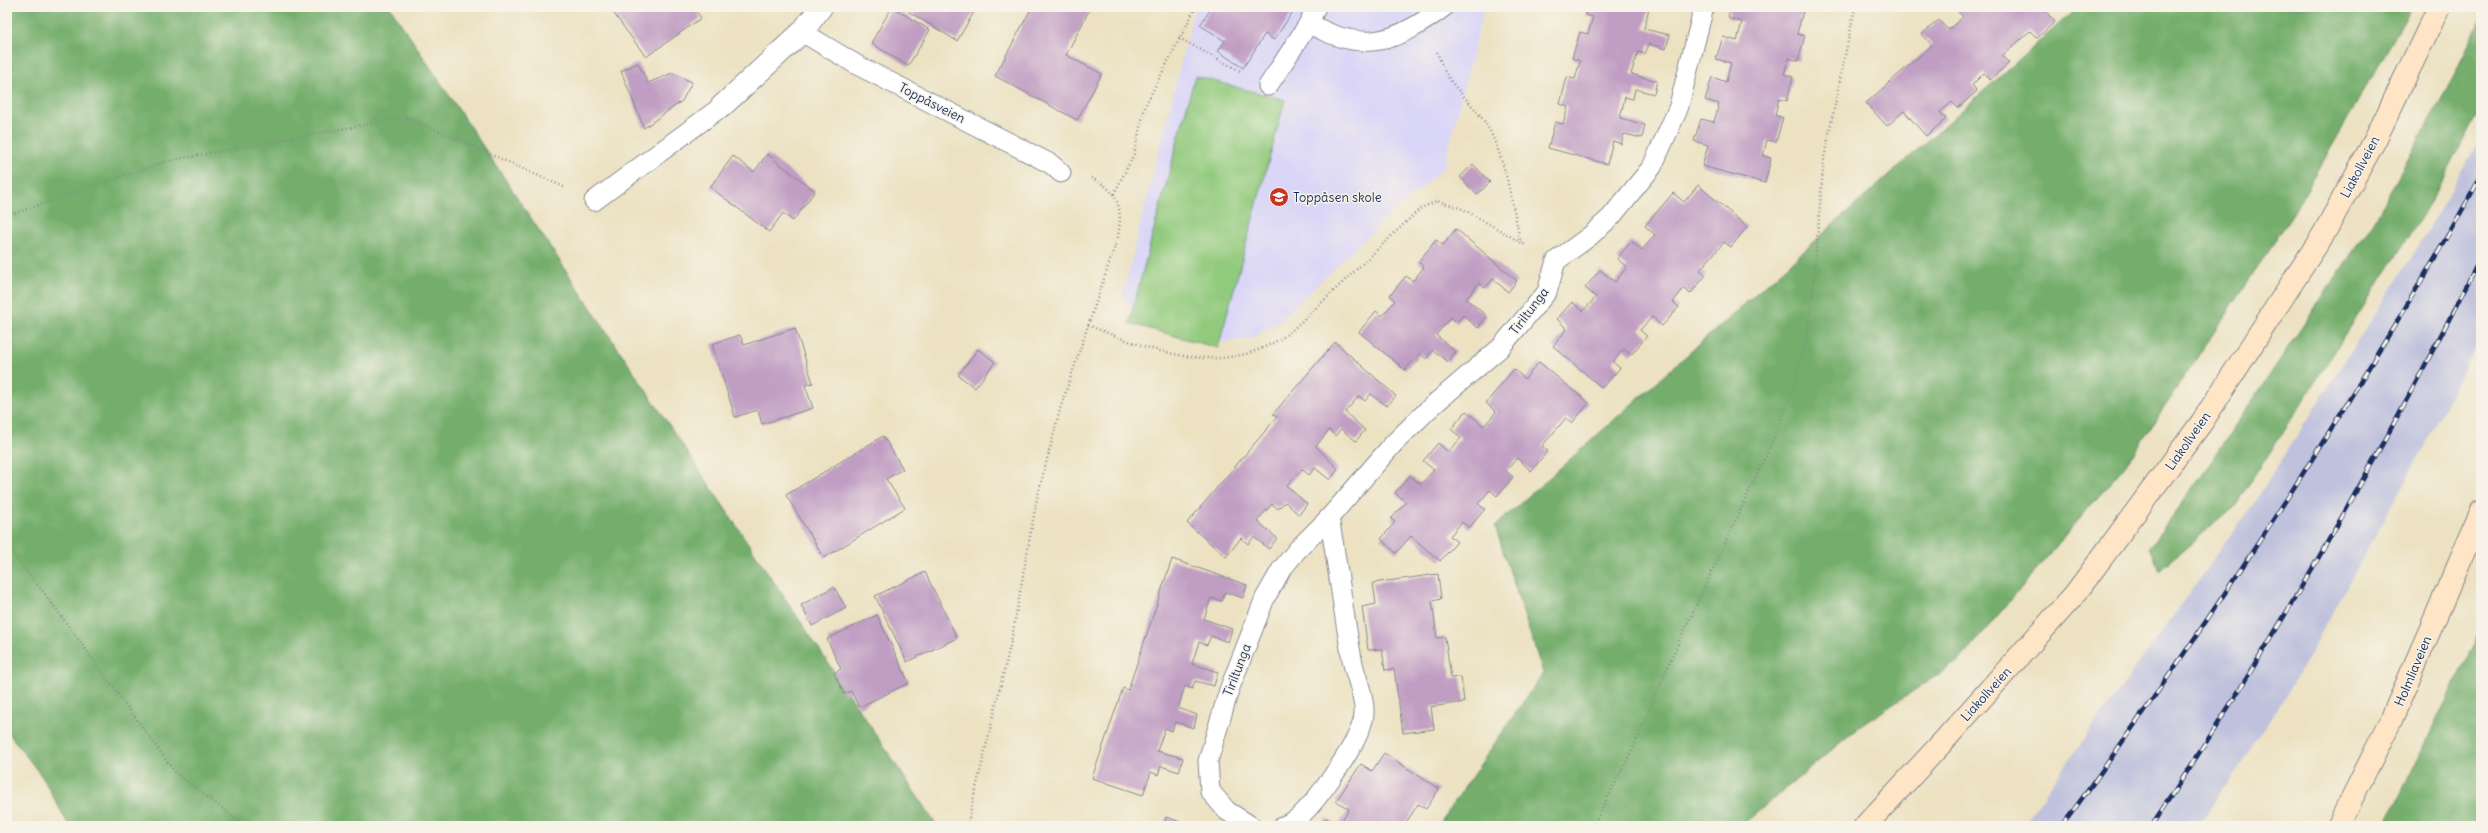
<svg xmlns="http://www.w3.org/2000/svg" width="2488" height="833" viewBox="0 0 2488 833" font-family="Delius,sans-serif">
	<rect width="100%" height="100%" fill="#f7f3e8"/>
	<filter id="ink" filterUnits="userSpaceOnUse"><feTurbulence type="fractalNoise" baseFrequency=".025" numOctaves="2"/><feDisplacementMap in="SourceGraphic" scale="8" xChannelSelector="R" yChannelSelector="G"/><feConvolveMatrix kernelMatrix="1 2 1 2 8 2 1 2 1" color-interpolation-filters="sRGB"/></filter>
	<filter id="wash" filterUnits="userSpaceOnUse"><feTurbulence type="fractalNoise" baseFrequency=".012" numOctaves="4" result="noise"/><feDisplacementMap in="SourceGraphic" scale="16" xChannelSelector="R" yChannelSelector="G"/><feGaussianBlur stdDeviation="0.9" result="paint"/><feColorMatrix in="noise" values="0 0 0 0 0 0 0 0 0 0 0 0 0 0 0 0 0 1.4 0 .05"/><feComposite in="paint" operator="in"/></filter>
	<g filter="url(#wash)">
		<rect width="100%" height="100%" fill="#ece2c2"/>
		<!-- built -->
		<polygon fill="#dad6f7" points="1195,7 1484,7 1444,167 1378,226 1282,319 1253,338 1229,342 1208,342 1134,313 1126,302 1123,293"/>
		<!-- industrial -->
		<polygon fill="#c0c2dd" points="2481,137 2481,337 2406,480 2289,691 2199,826 2022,826 2257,498 2423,239"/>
		<!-- green -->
		<polygon fill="#92ca7d" stroke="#567c6e" points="1195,76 1285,100 1218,348 1129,323"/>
		<!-- forest -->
		<g fill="#75ae6c" stroke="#486e65">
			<polygon points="7,7 390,7 937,826 69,826 43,778 7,731"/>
			<polygon points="2078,7 2412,7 2293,214 2126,464 1960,660 1859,727 1741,826 1438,826 1543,673 1495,526"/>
			<polygon points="2481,18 2481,106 2434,197 2236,505 2159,571 2149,548 2211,462 2375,219 2454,76"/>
			<polygon points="2481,629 2481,826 2385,826"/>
		</g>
		<g id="blocks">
			<!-- building -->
			<g fill="#c09dc3">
				<polygon points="609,7 693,7 701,18 646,57"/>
				<polygon points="892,7 930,30 908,66 871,43"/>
				<polygon points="912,7 977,7 957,41 909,12"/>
				<polygon points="1032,7 1091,7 1066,55 1102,74 1077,120 995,76"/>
				<polygon points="1212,7 1296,7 1274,40 1265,34 1243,68 1218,51 1225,41 1200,25"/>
				<polygon points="1587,7 1658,7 1658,10 1649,8 1644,29 1670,35 1666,49 1649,44 1645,54 1638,52 1631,74 1657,81 1654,94 1635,89 1633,99 1625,97 1620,118 1645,125 1642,138 1624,134 1621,144 1613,141 1607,164 1548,148 1555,122 1563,124 1568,107 1560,104 1567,77 1575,79 1580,61 1572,58 1580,32 1588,34 1593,17 1585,15"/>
				<polygon points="1731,7 1804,7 1797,34 1805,36 1798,61 1789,58 1784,74 1793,77 1787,101 1779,99 1775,115 1783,118 1776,142 1767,140 1763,156 1771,158 1765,183 1702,166 1708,145 1694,141 1701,119 1714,122 1719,104 1705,100 1712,77 1726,82 1731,63 1716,59 1723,37 1737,41 1742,22 1728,18"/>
				<polygon points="1954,7 2042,7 2055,22 2037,38 2030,31 2002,56 2009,63 1990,80 1984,73 1972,85 1977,91 1958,108 1952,102 1940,112 1946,119 1926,136 1904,111 1887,126 1866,103 1932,45 1922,34 1939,20 1948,30 1963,17"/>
				<polygon points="638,63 648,83 672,73 692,82 682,101 644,128 621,71"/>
				<polygon points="767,154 815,191 793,221 783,213 769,232 710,187 733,156 754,172"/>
				<polygon points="1473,164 1490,182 1477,195 1460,177"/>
				<polygon points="1698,185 1747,227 1731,247 1724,242 1700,270 1706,275 1690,294 1684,288 1673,302 1679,307 1662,326 1652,317 1640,330 1647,336 1631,355 1624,349 1613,362 1620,368 1602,388 1553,346 1567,329 1557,319 1572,302 1583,311 1596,297 1585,288 1600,270 1615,282 1627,267 1617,259 1631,241 1642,250 1655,235 1645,226 1673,193 1684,202"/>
				<polygon points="1456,229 1517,281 1508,292 1493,279 1485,288 1479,283 1466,299 1487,316 1478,328 1463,315 1457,323 1451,317 1436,335 1456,352 1448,362 1433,350 1426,359 1420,353 1405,370 1359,332 1376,311 1382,316 1395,301 1390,295 1406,276 1413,281 1424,267 1418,262 1436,240 1443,245"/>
				<polygon points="795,328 813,383 805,385 813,408 762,424 758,410 735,417 712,344 740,335 744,345"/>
				<polygon points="1335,342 1396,396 1387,406 1371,394 1365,401 1359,396 1345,412 1365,430 1356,441 1341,429 1335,436 1329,430 1316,446 1338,469 1330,480 1315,468 1309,475 1302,469 1287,486 1307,504 1299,515 1285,502 1278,509 1272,504 1257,521 1277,538 1269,549 1254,537 1248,544 1241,538 1226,557 1187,523 1277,417 1273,414"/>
				<polygon points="978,349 995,362 975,388 958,375"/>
				<polygon points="1539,362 1589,403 1572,423 1566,418 1542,446 1548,451 1531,471 1517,458 1506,471 1513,477 1497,496 1490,490 1478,504 1485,509 1469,528 1462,522 1450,536 1457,542 1440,561 1411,536 1396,553 1381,539 1395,522 1391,519 1406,502 1395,493 1410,476 1421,484 1434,470 1423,461 1438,443 1448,452 1461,438 1451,429 1466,411 1484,426 1496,412 1486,403 1514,369 1525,379"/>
				<polygon points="883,436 903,469 886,479 905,508 824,558 786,495"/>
				<polygon points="1172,559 1247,585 1243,598 1225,592 1222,601 1211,598 1204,619 1232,629 1228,642 1211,636 1207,645 1199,642 1192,664 1218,672 1214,686 1195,681 1192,689 1185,686 1178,708 1197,715 1194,728 1175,722 1172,731 1165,728 1157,751 1183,758 1179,772 1161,766 1158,775 1151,772 1143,795 1092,778 1123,688 1128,690"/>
				<polygon points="925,572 957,638 907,662 875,596"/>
				<polygon points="1438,574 1441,599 1432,601 1437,638 1445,637 1451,678 1461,677 1464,702 1431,707 1434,729 1403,733 1394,669 1385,670 1382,649 1368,650 1362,607 1376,604 1373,583"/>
				<polygon points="834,587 846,608 812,626 801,605"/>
				<polygon points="877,615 909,683 859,707 851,691 844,694 834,673 841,669 827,639"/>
				<polygon points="1384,753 1439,789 1426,809 1418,804 1404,826 1321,826 1326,818 1338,826 1349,809 1336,801 1361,764 1372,771"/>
				<polygon points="1166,817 1192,826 1164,826"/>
			</g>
		</g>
	</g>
	<g filter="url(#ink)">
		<use href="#blocks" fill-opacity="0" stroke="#848890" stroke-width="1"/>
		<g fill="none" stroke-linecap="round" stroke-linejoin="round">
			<!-- lane casing -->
			<g stroke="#848890" stroke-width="21">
				<g id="lane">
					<path d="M1309 23C1363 55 1397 42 1444 7"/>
					<polyline points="802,32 857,65 1051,164 1061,173"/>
					<polyline points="1268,86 1309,23 1316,7"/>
					<polyline points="594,201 721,107"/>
					<polyline points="1251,826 1227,811 1210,791 1208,761 1229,690 1265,598 1281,570 1298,549 1329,518 1394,443 1432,406 1500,348 1547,292 1556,261 1590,236 1611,217 1652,167 1678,109 1704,7"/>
					<path d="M1283 826C1288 824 1295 821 1299 817 1317 801 1364 737 1364 713 1365 696 1355 676 1352 659 1343 612 1338 565 1329 518"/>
				</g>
			</g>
			<!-- street casing -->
			<g stroke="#848890" stroke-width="24">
				<polyline id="street" points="721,107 802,32 821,7"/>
			</g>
			<!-- secondary casing -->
			<g stroke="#848890" stroke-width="24">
				<g id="secondary">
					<polyline points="1865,826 1940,745 2075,594 2202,422 2323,235 2375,140 2439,7"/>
					<polyline points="2338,826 2391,720 2481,512"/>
				</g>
			</g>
			<!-- path -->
			<g stroke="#848890" stroke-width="2.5" stroke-dasharray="1 3" stroke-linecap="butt">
				<polyline points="1179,38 1240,71"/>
				<path d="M1437 52C1440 60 1443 69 1448 77 1460 95 1478 109 1489 129 1507 165 1512 205 1521 243"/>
				<polyline points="1114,194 1134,154 1145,106 1196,7"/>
				<polyline points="7,216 167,161 407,117 566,188"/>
				<path d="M1088 325C1148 350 1218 377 1278 340 1286 336 1293 329 1300 323L1421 208 1437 201 1463 209 1527 246"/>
				<polyline points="7,547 45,594 175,772 245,826"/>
				<path d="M967 826 1011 642 1037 498 1061 406 1118 237C1123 208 1119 190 1091 178"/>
				<polyline points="1593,826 1636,742 1670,661 1767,453 1793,391 1807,339 1812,298 1824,158 1855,7"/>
			</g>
			<!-- lane -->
			<use href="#lane" stroke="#fff" stroke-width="19"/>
			<!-- street -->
			<use href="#street" stroke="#fff" stroke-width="22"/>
			<!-- secondary -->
			<use href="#secondary" stroke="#fde5c5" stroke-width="22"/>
			<!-- rail casing -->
			<g stroke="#1b2f5e" stroke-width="4.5">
				<g id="rail">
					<path d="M2062 826C2163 688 2259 546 2349 400 2394 327 2440 252 2481 176"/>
					<path d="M2151 826C2274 644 2382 453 2481 257"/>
				</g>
			</g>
			<!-- rail -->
			<use href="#rail" stroke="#f7f3e8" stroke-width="3" stroke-dasharray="9" stroke-linecap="butt"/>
		</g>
	</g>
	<!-- icons -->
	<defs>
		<g id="school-disc" transform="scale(1)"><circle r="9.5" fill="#c8321e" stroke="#f7f3e8"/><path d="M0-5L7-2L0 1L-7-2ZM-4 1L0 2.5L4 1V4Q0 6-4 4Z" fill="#fff"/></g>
	</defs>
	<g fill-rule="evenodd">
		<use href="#school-disc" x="1279" y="197"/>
	</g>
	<g text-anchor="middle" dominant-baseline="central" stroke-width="3" stroke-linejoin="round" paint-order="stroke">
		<!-- street labels -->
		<g font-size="13" fill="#1b2f5e" stroke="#f7f3e8">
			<text transform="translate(932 103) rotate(27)">Toppåsveien</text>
			<text transform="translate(2360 167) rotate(-62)">Liakollveien</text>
			<text transform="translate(1529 311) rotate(-53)">Tiriltunga</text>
			<text transform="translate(2188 441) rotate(-55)">Liakollveien</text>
			<text transform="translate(1237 670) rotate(-69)">Tiriltunga</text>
			<text transform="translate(2413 671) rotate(-67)">Holmliaveien</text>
			<text transform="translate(1986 694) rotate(-48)">Liakollveien</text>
		</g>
		<!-- poi labels -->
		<g font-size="13" fill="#1b2f5e" stroke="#f7f3e8" text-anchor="start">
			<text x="1293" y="197">Toppåsen skole</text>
		</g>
	</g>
	<!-- margin -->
	<rect width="2488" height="833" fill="none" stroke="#f7f3e8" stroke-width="24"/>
</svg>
